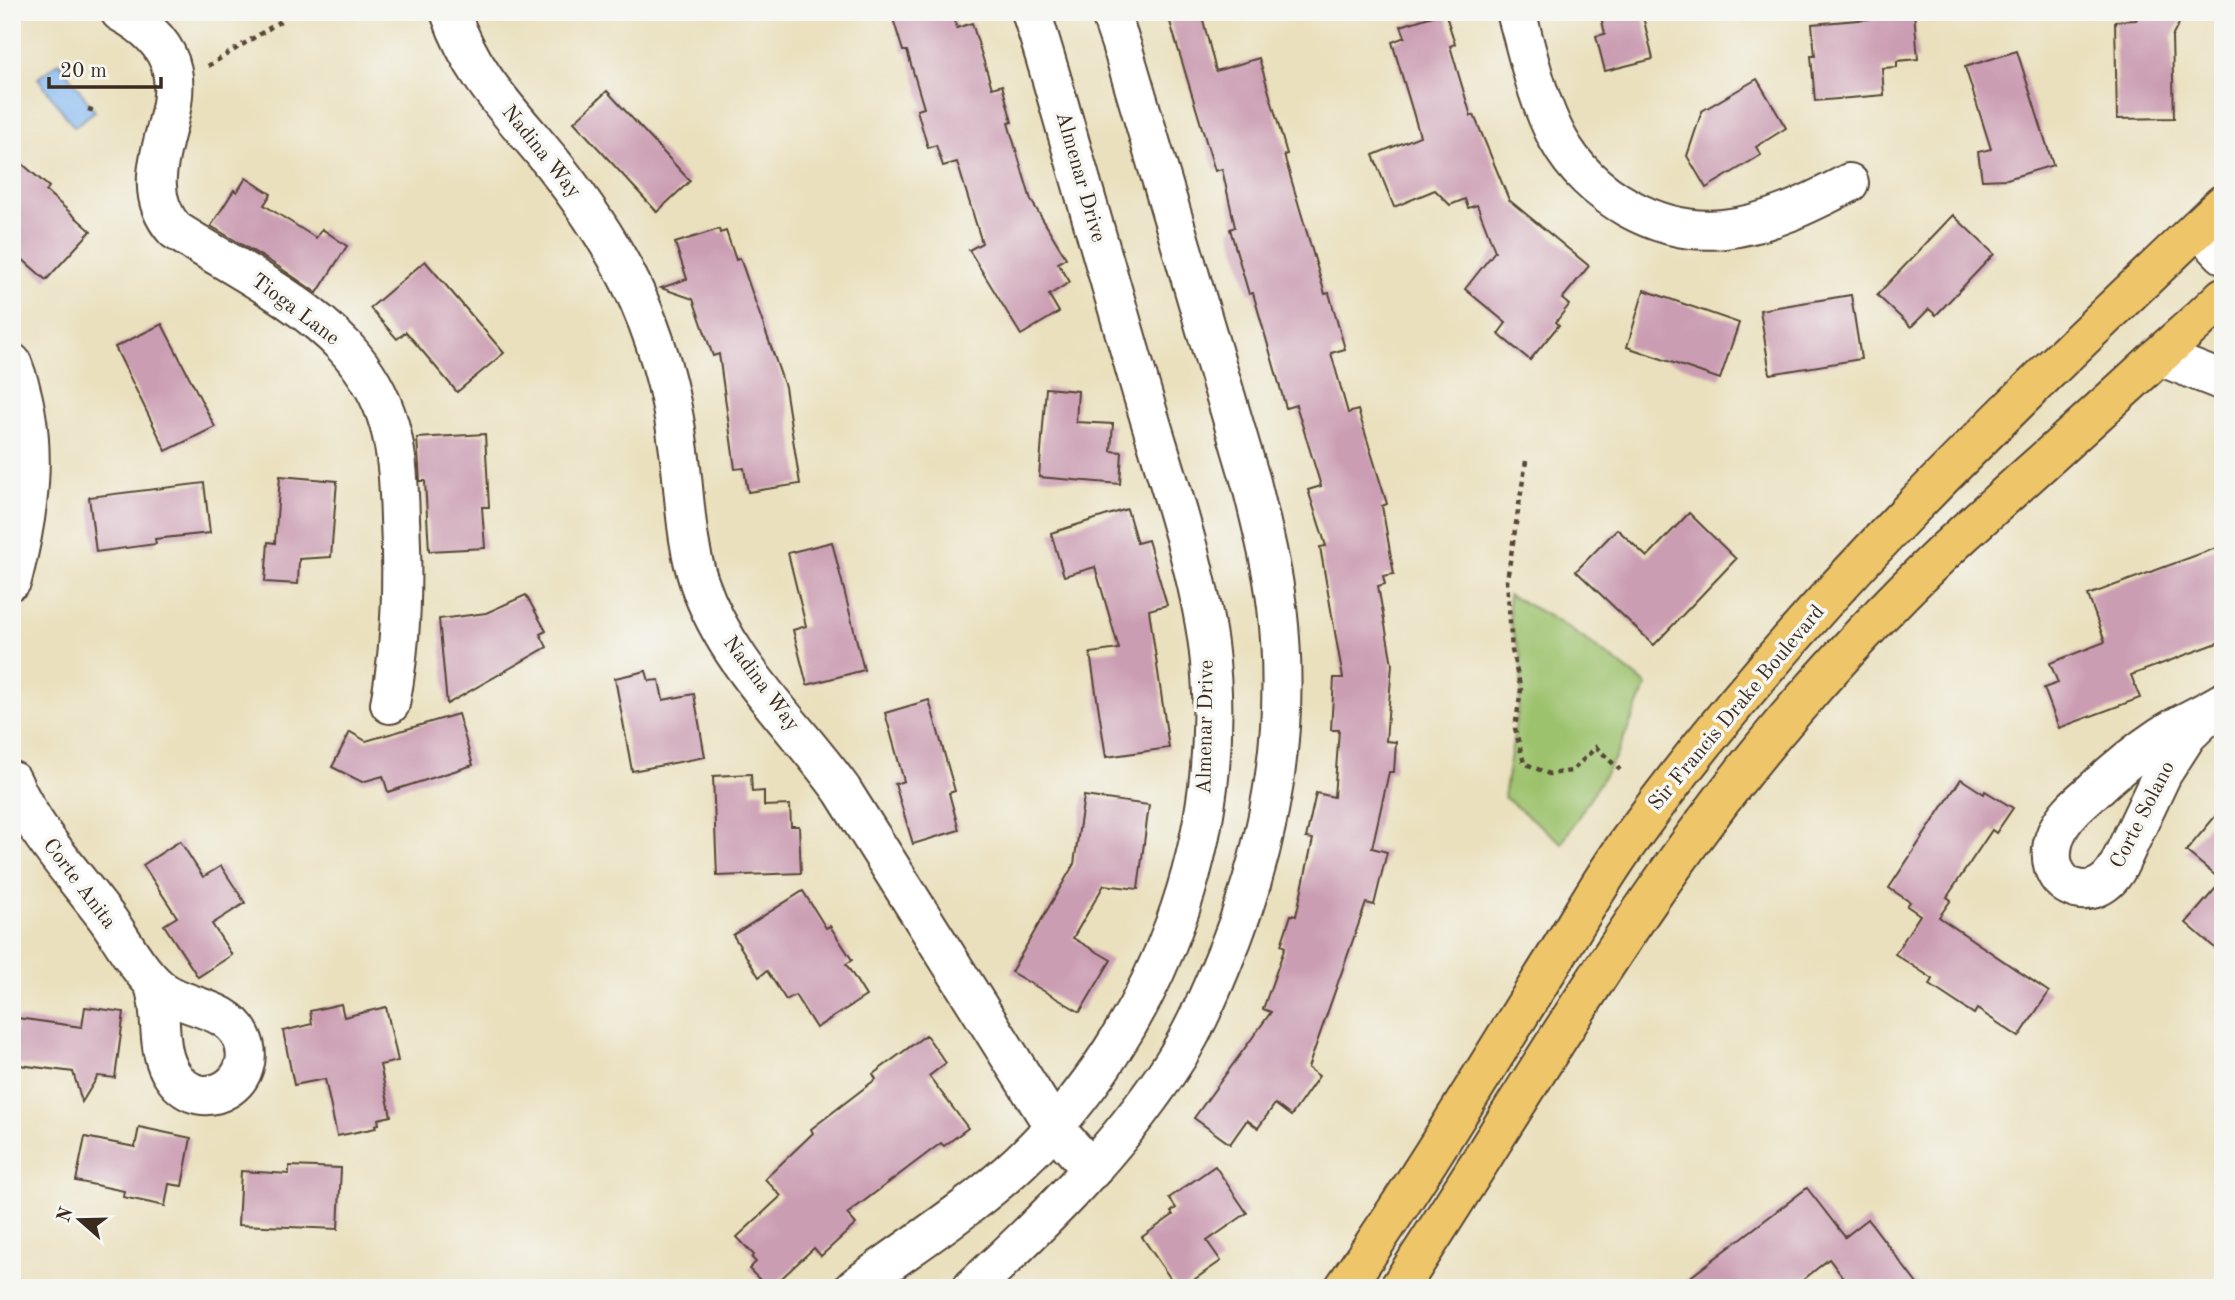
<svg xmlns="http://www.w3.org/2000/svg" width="2235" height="1300" viewBox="0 0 2235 1300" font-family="'Old Standard TT',serif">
	<rect width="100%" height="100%" fill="#f6f6f2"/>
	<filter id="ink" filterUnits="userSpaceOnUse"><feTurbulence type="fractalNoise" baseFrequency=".0143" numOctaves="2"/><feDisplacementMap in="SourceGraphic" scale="14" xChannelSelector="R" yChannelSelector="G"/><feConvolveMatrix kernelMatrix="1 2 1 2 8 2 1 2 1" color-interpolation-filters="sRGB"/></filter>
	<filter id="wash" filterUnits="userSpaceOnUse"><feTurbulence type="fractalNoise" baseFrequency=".00686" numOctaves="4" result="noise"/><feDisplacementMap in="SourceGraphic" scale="28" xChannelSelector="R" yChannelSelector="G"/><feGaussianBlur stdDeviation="1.57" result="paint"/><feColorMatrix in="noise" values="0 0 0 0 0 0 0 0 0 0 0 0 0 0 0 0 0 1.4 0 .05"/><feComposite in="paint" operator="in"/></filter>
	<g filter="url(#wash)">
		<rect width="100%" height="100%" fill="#eae0bd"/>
		<!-- green -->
		<path fill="#9dc26d" stroke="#6c7646" stroke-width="2" d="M1508 595C1559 618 1602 651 1647 685L1616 756 1562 843 1504 797 1521 690V657L1510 622Z"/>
		<!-- water -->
		<polygon fill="#83b8f2" stroke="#5f7188" stroke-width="2" points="59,62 95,111 74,127 38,78"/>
		<g id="blocks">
			<!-- building -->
			<g fill="#cb9db2">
				<polygon points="891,12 952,12 957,28 972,23 992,88 1002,85 1012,122 1008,123 1031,200 1066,258 1058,263 1070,282 1049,295 1059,312 1021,335 969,250 982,243 957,162 943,166 936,145 928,148 917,110 924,108 907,51 903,51"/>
				<polygon points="1167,12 1201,12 1216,71 1259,58 1287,154 1284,155 1325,294 1329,293 1345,349 1331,353 1348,413 1358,410 1387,504 1382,506 1394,574 1383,576 1385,584 1378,586 1392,664 1386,741 1396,742 1394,772 1389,772 1372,848 1387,852 1374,905 1366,903 1308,1068 1319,1076 1291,1116 1275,1104 1258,1128 1247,1120 1230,1144 1194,1118 1271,1012 1263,1009 1285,947 1281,945 1291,915 1296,916 1313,839 1306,838 1316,793 1334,797 1339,730 1331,730 1334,678 1343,678 1320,547 1326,546 1308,490 1321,486 1296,405 1286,408 1253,293 1249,294 1230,229 1235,227 1222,169 1215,171"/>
				<polygon points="1445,12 1455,44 1450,46 1471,116 1474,115 1509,200 1589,266 1562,299 1569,305 1556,322 1559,325 1530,360 1498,334 1506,323 1465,289 1495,251 1477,205 1468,208 1465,199 1450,205 1435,190 1394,207 1373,155 1420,136 1392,42 1405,37 1401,26"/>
				<polygon points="1600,12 1642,12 1653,59 1605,71 1596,36 1605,34"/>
				<polygon points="1881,12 1914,12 1918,59 1897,61 1897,67 1882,68 1884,95 1815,101 1811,56 1815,56 1812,24 1881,18"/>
				<polygon points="2140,12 2185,12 2172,37 2174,118 2117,119 2115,21 2136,20"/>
				<polygon points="2017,51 2053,165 2007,179 1982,180 1978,152 1991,149 1965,67"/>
				<polygon points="1757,79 1786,128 1756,147 1761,155 1706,188 1687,156 1702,111"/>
				<polygon points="607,91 690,181 657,212 574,122"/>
				<polygon points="12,155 49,187 46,191 91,231 46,280 12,250"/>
				<polygon points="246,178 271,194 264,205 316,238 322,229 347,246 317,293 276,265 211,226 234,190 237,192"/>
				<polygon points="1953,215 1994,254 1936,315 1929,309 1911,327 1877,295"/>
				<polygon points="719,229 720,233 726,231 736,260 740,258 785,387 800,484 748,492 744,468 735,469 719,354 713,356 693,299 661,288 687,279 675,243"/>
				<polygon points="425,261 504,353 457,392 406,332 397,339 370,308"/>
				<polygon points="1644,290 1739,323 1720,379 1627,347"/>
				<polygon points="1851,295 1861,359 1770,374 1760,310"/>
				<polygon points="162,324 215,427 166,451 115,347"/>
				<polygon points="1046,388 1078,391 1076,422 1113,424 1111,451 1122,452 1120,484 1039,477"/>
				<polygon points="485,434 489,507 482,507 485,548 429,551 425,481 420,481 417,438"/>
				<polygon points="280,476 337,481 331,557 299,559 298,584 265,582 268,542 275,543"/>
				<polygon points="204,483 210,533 155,539 156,544 96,552 89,497"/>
				<polygon points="1127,509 1137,543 1148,540 1167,605 1149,610 1169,748 1106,757 1090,653 1119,649 1095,567 1064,576 1051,533"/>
				<polygon points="1689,513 1736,559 1654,645 1576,571 1617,529 1647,557"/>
				<polygon points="832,542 864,670 807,685 793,630 806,626 788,553"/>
				<polygon points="2216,548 2223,565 2223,641 2131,675 2140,698 2059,728 2044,688 2058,683 2050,663 2105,642 2088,595"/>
				<polygon points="526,595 546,631 540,634 547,647 447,704 439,619 486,613"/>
				<polygon points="646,671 649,681 659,680 663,700 694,694 705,757 632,771 615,678"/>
				<polygon points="929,700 955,791 949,793 959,830 913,844 895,784 904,781 885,713"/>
				<polygon points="458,714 473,765 388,792 383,776 362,782 332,767 350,732 366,741"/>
				<polygon points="751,774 752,792 764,791 764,806 790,805 791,826 799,826 801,873 717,876 713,776"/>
				<polygon points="1961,779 1984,794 1985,791 2013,808 1996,833 1992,830 1947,897 1951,900 1939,917 2049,992 2019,1037 1977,1009 1974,1014 1930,985 1933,979 1895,954 1920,915 1907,906 1910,902 1889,888"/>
				<polygon points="1084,796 1149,805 1138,889 1104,885 1073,938 1111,960 1080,1012 1011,972 1074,864"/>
				<polygon points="2223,807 2223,955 2186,923 2222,881 2186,851"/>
				<polygon points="180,841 203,877 221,866 245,903 212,924 232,955 198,977 164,925 177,917 143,865"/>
				<polygon points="803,891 826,928 830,926 852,960 846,964 866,996 816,1028 795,995 786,1000 767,971 759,977 733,935"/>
				<polygon points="341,1004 344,1017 386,1007 398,1061 380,1065 391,1116 378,1119 379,1124 375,1125 376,1128 337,1136 325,1079 294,1085 283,1031 312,1024 310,1011"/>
				<polygon points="85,1007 124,1012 115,1078 98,1076 82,1102 73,1072 12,1064 12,1056 17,1018 82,1027"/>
				<polygon points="926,1035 946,1063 929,1076 968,1128 944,1146 941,1143 847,1214 856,1224 821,1256 814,1248 771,1288 768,1288 749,1269 756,1262 752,1258 754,1255 737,1237 781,1196 765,1179 813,1133 811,1129 876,1079 873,1074"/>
				<polygon points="139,1127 191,1138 182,1186 169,1184 165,1206 123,1197 124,1191 76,1181 85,1137 135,1147"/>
				<polygon points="289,1166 341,1168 338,1229 238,1225 241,1171 289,1174"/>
				<polygon points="1215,1166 1247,1213 1207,1241 1221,1261 1182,1288 1177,1288 1142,1237 1173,1215 1171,1212 1176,1208 1169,1198"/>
				<polygon points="1807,1188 1845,1237 1868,1219 1920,1288 1851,1288 1829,1259 1793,1288 1676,1288"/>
			</g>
		</g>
	</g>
	<g filter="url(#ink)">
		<use href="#blocks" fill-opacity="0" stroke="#554536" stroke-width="2"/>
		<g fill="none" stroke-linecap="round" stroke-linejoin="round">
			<!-- minor casing -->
			<g stroke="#554536" stroke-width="42">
				<g id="minor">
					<path d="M120 12C239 76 113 161 175 230 231 266 299 298 345 347 365 369 381 396 389 424 398 455 399 488 400 519 403 582 402 642 390 704"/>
					<path d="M450 12C473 78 511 112 553 164 583 202 610 241 631 284 656 335 672 395 679 451 685 494 685 540 699 582 727 664 792 721 842 790L1054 1127 1092 1170"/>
					<path d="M1516 12C1528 54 1537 100 1558 139 1589 196 1659 236 1724 229 1769 224 1809 204 1849 183"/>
					<polyline points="2198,228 2223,254"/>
					<polyline points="2159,356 2223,381"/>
					<path d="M12 363C40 435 31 507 12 580"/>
					<path d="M2218 705 2187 735 2162 774 2118 867C2092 913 2036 884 2056 834 2063 816 2080 802 2094 790 2115 770 2137 752 2161 736 2181 723 2203 714 2223 702"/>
					<path d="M12 781C35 833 72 872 106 917 122 939 139 972 160 989 185 1009 226 1006 241 1036 263 1080 203 1120 173 1076 154 1049 165 1013 153 983"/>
					<path d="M854 1288C910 1246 969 1210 1020 1162 1157 1032 1232 833 1208 644 1196 559 1164 469 1140 386 1118 310 1096 234 1074 157 1060 109 1047 60 1031 12"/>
					<path d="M972 1288C1046 1220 1115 1151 1170 1068 1191 1037 1206 1003 1220 969 1269 855 1292 730 1277 607 1272 565 1261 523 1251 482L1124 53 1110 12"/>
				</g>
			</g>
			<!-- primary casing -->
			<g stroke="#554536" stroke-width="42">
				<g id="primary">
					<path d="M1344 1288C1418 1182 1484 1071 1553 961 1579 920 1603 876 1632 837 1802 602 2014 403 2223 204"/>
					<path d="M1399 1288C1528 1092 1642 886 1796 708 1849 647 1904 588 1963 534 2029 474 2096 415 2161 354 2182 335 2203 317 2223 297"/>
				</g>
			</g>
			<!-- path -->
			<g stroke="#554536" stroke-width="4.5" stroke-dasharray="5 5" stroke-linecap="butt">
				<polyline points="208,66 281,21 275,12"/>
				<polyline points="88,109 95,111"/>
				<polyline points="1526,461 1507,580 1512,650 1521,690 1515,728 1524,763 1549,774 1572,771 1596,747 1620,770"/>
			</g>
			<!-- minor -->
			<use href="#minor" stroke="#fff" stroke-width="38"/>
			<!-- primary -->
			<use href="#primary" stroke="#eec569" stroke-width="38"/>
		</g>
	</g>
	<g text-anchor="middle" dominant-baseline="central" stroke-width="7" stroke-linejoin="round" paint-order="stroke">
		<!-- street labels -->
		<g font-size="21" fill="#3b2a1e" stroke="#f6f6f2">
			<text transform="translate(541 152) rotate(51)">Nadina Way</text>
			<text transform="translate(1080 177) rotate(74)">Almenar Drive</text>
			<text transform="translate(295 310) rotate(37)">Tioga Lane</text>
			<text transform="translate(761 684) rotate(53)">Nadina Way</text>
			<text transform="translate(1737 708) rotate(-50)">Sir Francis Drake Boulevard</text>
			<text transform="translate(1206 727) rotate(-89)">Almenar Drive</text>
			<text transform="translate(2143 815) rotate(-63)">Corte Solano</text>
			<text transform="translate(79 884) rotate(53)">Corte Anita</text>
		</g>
	</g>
	<!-- margin -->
	<rect width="2235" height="1300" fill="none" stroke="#f6f6f2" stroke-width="42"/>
	<!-- north arrow -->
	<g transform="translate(80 1220) rotate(290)" stroke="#f6f6f2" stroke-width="5" paint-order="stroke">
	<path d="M0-5L12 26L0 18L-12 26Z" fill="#3b2a1e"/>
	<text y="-10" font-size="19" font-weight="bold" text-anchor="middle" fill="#3b2a1e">N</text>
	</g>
	<!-- scale -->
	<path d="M49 77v10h112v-10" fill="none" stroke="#3b2a1e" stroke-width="3.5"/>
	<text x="60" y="77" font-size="21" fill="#3b2a1e" stroke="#f6f6f2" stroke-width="5" paint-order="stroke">20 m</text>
</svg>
